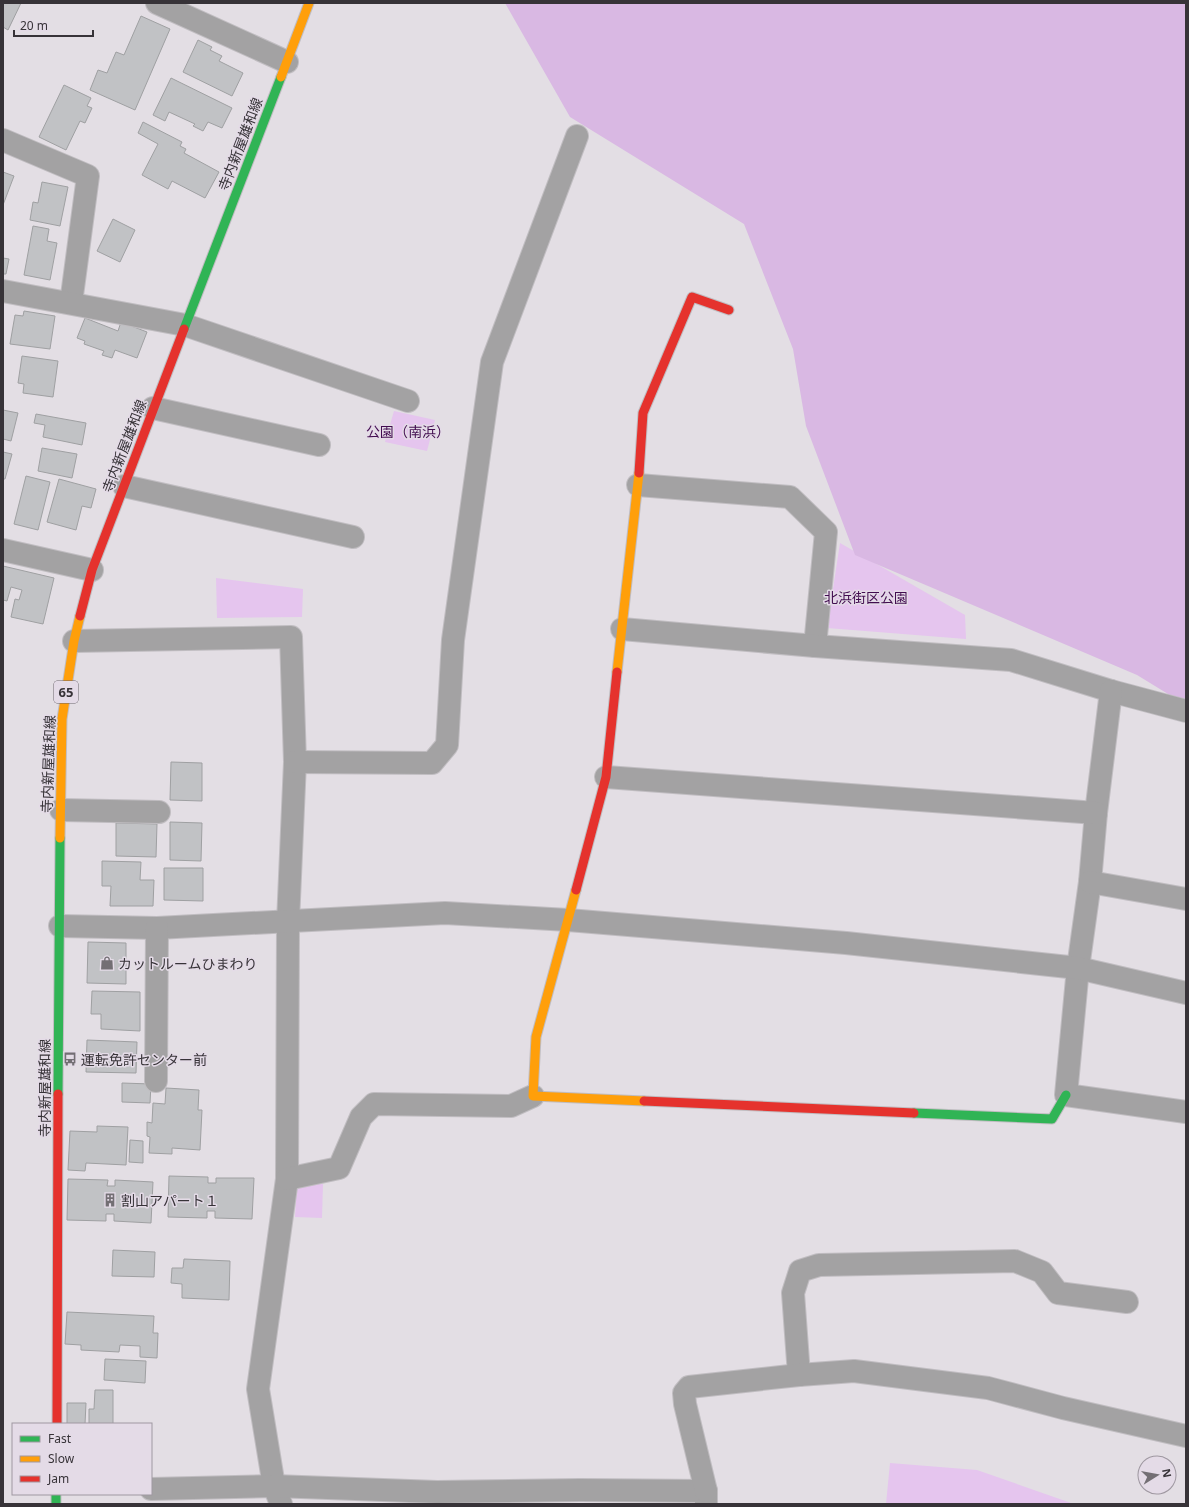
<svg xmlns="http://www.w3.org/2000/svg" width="1189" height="1507" viewBox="0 0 1189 1507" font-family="'Noto Sans','Noto Sans JP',sans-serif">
	<rect width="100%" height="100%" fill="#e3dee4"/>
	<!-- green -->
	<g fill="#e5c5ee">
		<polygon points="394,411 435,420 427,451 385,442"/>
		<polygon points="840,543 965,615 966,639 827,628"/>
		<polygon points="216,578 303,589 302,617 217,618"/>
		<polygon points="297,1183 323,1184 322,1218 295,1217"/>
		<polygon points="890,1463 977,1470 1074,1504 886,1504"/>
	</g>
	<!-- forest -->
	<polygon fill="#d9b8e3" points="505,3 1186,3 1186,705 1137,675 855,555 806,426 793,349 744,224 570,117"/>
	<!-- building -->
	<g fill="#c1c2c5" stroke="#9fa0a2">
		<polygon points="3,3 21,3 8,30 3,27"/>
		<polygon points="141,16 170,29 135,110 90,90 98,70 107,73 116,52 124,55"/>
		<polygon points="198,40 212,47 210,50 222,56 219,61 243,73 232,96 183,72"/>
		<polygon points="171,78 232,108 222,128 208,122 203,131 193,126 195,124 169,112 165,121 153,115"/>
		<polygon points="64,85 91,98 87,106 92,108 85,123 80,121 66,150 39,137"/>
		<polygon points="143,122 182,142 180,146 186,149 184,153 219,172 205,198 172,181 168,189 142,175 158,144 138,133"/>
		<polygon points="3,172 14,176 3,205"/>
		<polygon points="42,182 68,187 60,226 30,220 33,202 38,203"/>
		<polygon points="113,219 135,230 120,262 97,251"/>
		<polygon points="33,226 49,229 47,241 57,243 50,280 24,275"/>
		<polygon points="3,258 9,259 6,274 3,274"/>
		<polygon points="24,311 55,316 50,349 10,344 15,315 23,316"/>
		<polygon points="85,318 118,331 121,322 147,332 137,358 115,350 112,358 102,355 104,351 84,344 85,341 77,338"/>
		<polygon points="22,356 58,361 53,397 23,393 24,384 18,383"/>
		<polygon points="3,410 18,413 11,441 3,439"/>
		<polygon points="36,414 86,423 82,445 43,437 45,425 34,423"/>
		<polygon points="42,448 77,454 72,478 38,471"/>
		<polygon points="3,452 12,454 5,479 3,479"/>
		<polygon points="26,476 50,482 38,530 14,524"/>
		<polygon points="59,479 96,489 91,508 82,506 76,530 47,522"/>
		<polygon points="3,566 54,578 43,624 11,617 15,599 19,600 22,590 11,587 7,601 3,600"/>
		<polygon points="171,762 202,763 202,801 170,800"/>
		<polygon points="170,822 202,823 201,861 170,860"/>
		<polygon points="116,823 157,824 156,857 116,856"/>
		<polygon points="102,861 141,862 140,880 154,880 153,906 110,906 111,886 102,886"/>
		<polygon points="164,868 203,868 203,901 164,900"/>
		<polygon points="88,942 126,943 126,984 87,983"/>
		<polygon points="92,991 140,992 140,1031 101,1029 101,1014 91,1014"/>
		<polygon points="87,1040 137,1042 136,1073 86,1072"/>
		<polygon points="122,1083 151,1084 150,1103 122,1102"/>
		<polygon points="166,1088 199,1090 198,1110 202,1110 200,1150 172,1148 172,1154 149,1153 150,1137 147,1136 147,1122 152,1123 153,1103 165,1104"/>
		<polygon points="97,1126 128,1127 126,1165 86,1163 85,1171 68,1170 70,1131 97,1132"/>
		<polygon points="130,1140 143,1141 143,1163 129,1162"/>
		<polygon points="169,1176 208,1177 208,1183 216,1183 216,1178 254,1178 252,1219 215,1218 215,1211 207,1211 207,1218 168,1217"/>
		<polygon points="68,1179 108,1180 107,1186 115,1186 115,1180 153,1182 151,1223 114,1221 114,1214 106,1214 106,1221 67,1220"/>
		<polygon points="113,1250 155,1252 154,1277 112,1276"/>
		<polygon points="184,1259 230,1261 229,1300 182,1298 182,1284 171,1283 172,1268 183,1268"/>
		<polygon points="67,1312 154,1316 153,1333 158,1333 157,1358 140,1357 140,1346 120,1345 119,1352 81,1350 81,1345 65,1344"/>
		<polygon points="105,1359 146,1361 145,1383 104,1380"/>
		<polygon points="95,1390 113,1390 113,1424 89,1424 89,1409 94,1409"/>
		<polygon points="67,1403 86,1403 85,1424 67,1424"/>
	</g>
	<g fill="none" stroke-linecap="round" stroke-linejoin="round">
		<!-- street casing -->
		<g stroke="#c0bdc1" stroke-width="24">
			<g id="street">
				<polyline points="157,3 287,62"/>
				<polyline points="3,140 88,176 71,303"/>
				<polyline points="3,291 185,325 408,401"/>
				<polyline points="153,408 319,445"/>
				<polyline points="638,485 790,497 826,532 815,646"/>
				<polyline points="124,486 353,537"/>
				<polyline points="3,550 92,570"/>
				<polyline points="622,629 815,646 1011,660 1111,691 1186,711"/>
				<polyline points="74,641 291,637 295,762 288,922 287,1179 258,1389 274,1486 281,1504"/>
				<polyline points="1111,691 1096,813 1090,882 1078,968 1066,1095 1186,1112"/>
				<polyline points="295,762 432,763 447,745 453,640 492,362 577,136"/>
				<polyline points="606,777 1096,813"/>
				<polyline points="61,810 159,812"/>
				<polyline points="1090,882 1186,899"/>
				<polyline points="60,926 157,928 445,913 568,920 846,943 1078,968 1186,993"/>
				<polyline points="156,1081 157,928"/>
				<polyline points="287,1179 339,1168 361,1117 374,1104 511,1106 533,1096"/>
				<polyline points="799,1375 793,1293 800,1271 819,1265 1015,1261 1042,1272 1058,1293 1127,1302"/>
				<polyline points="151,1489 274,1486 437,1492 580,1490 706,1491 706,1504"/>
				<polyline points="706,1491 685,1404 684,1393 689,1387 799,1375 854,1371 988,1388 1063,1408 1186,1436"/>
			</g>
		</g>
		<!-- fast casing -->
		<g stroke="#c0bdc1" stroke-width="11">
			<g id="fast">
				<polyline points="184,329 281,77"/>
				<polyline points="58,1094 60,838"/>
				<polyline points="914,1113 1052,1119 1066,1095"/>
				<polyline points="56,1494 56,1504"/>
			</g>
		</g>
		<!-- slow casing -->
		<g stroke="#c0bdc1" stroke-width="11">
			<g id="slow">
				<polyline points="281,77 309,3"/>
				<polyline points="617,672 639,473"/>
				<polyline points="60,838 62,719 74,641 80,616"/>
				<polyline points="576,890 536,1037 533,1096 644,1101"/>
			</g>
		</g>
		<!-- jam casing -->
		<g stroke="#c0bdc1" stroke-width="11">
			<g id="jam">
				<polyline points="639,473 643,413 692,297 729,310"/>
				<polyline points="80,616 92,570 184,329"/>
				<polyline points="576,890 606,777 617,672"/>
				<polyline points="644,1101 914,1113"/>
				<polyline points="57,1424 58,1094"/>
			</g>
		</g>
		<!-- street -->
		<use href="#street" stroke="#a3a2a3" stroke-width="22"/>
		<!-- fast -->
		<use href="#fast" stroke="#30b455" stroke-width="9"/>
		<!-- slow -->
		<use href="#slow" stroke="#ff9f0a" stroke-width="9"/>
		<!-- jam -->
		<use href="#jam" stroke="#e5322d" stroke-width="9"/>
	</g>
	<!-- icons -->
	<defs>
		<g id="shop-bare" transform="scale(1.08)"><path d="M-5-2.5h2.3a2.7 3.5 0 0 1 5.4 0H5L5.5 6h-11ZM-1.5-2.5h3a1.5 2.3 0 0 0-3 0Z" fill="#736f74" stroke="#e4dbe7" stroke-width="2.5" paint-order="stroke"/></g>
		<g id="bus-bare" transform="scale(1.08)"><path d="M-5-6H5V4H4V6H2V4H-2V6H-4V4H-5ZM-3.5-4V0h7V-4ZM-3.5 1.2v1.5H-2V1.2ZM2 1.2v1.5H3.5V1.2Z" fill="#736f74" stroke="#e4dbe7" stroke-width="2.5" paint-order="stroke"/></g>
		<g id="building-bare" transform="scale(1.08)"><path d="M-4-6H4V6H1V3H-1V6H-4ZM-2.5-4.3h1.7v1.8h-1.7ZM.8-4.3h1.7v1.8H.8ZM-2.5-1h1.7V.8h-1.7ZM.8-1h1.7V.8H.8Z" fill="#736f74" stroke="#e4dbe7" stroke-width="2.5" paint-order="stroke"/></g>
	</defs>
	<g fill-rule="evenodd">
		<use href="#shop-bare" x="107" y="963"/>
		<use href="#bus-bare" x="70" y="1059"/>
		<use href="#building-bare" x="110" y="1200"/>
	</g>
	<g text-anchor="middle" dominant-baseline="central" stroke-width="3" stroke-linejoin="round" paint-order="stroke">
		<!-- shield labels -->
		<rect fill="#e4dbe7" stroke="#6b656c" stroke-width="1" x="54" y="681" width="24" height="22" rx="3"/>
		<g font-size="13" font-weight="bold" fill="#373338">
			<text x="66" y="692">65</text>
		</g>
		<!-- street labels -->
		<g font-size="14" fill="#373338" stroke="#e4dbe7">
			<text transform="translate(240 144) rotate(-69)">寺内新屋雄和線</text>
			<text transform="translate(124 446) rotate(-69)">寺内新屋雄和線</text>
			<text transform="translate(48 764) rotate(-88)">寺内新屋雄和線</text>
			<text transform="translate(44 1088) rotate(-90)">寺内新屋雄和線</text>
		</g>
		<!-- park labels -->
		<g font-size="14" fill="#420d50" stroke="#e4dbe7">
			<text x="408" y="431">公園（南浜）</text>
			<text x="866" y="597">北浜街区公園</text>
		</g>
		<!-- poi labels -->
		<g font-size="14" fill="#373338" stroke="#e4dbe7" text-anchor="start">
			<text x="118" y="963">カットルームひまわり</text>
			<text x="81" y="1059">運転免許センター前</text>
			<text x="121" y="1200">割山アパート１</text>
		</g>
	</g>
	<!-- border -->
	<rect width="1189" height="1507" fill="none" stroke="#373338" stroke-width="8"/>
	<!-- legend -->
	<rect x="12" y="1423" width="140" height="72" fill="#e4dbe7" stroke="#9f98a1"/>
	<rect x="20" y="1436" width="20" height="6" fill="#30b455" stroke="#9f98a1"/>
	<text x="48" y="1443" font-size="12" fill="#373338">Fast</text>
	<rect x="20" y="1456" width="20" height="6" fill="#ff9f0a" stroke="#9f98a1"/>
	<text x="48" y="1463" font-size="12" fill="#373338">Slow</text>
	<rect x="20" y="1476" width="20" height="6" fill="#e5322d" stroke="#9f98a1"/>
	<text x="48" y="1483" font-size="12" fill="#373338">Jam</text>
	<!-- north arrow -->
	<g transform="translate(1157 1475) rotate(79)"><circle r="19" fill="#e4dbe7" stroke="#9f98a1"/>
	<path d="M0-3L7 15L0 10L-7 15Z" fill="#736f74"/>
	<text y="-6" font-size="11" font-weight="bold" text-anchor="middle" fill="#373338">N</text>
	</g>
	<!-- scale -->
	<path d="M14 30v6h79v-6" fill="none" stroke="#373338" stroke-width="2"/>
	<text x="20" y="30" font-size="12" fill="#373338" stroke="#e4dbe7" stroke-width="3" paint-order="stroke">20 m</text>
</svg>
